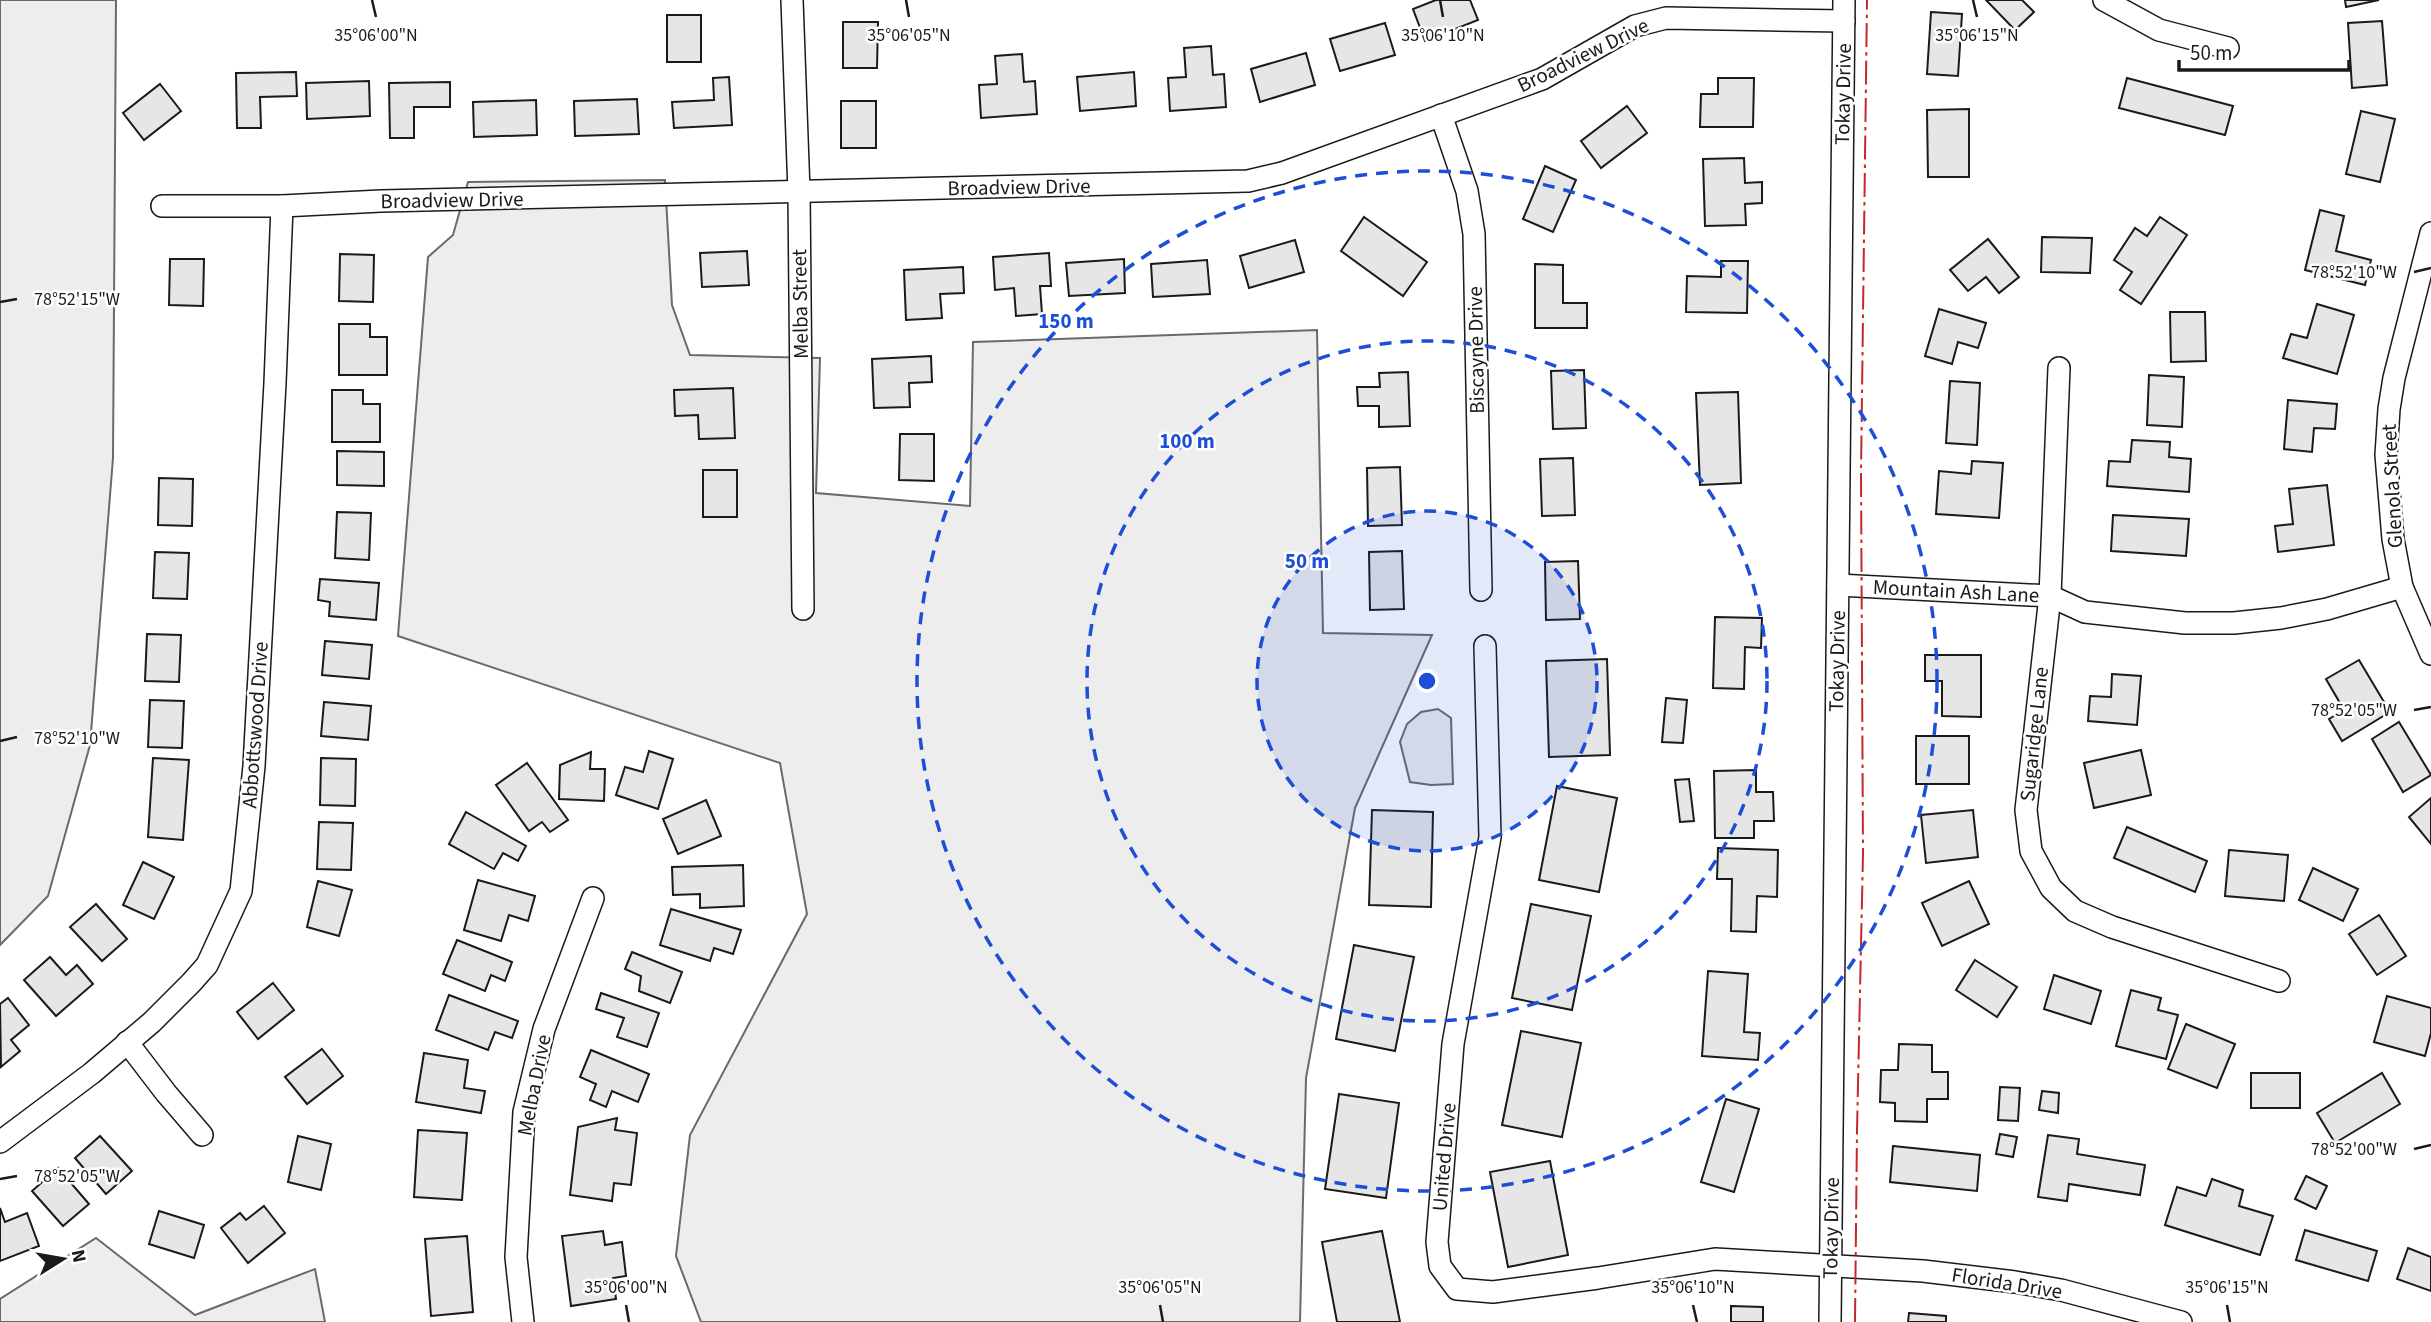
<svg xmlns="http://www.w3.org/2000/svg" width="2431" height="1322" viewBox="0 0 2431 1322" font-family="'Source Sans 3',sans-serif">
	<rect width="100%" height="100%" fill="#fff"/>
	<!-- built -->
	<g fill="#ededed" stroke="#6a6a6a" stroke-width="2">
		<polygon points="0,0 116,0 113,458 90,745 48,896 0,945"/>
		<polygon points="665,180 672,305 690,355 820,358 816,493 970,506 973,342 1317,330 1323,633 1432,635 1355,808 1306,1078 1300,1322 701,1322 676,1256 690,1135 807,914 780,763 398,636 428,257 453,235 468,182"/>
		<polygon points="1438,709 1451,718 1453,784 1431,785 1410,782 1400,742 1407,724 1421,712"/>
		<polygon points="96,1238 195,1315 315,1269 325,1322 0,1322 0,1299"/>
	</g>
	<!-- building -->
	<g fill="#e6e6e6" stroke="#1a1a1a" stroke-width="2">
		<polygon points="1436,0 1470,0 1478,20 1425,41 1413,9"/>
		<polygon points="1986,0 2022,0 2034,12 2015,30"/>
		<polygon points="2345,0 2379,0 2346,7"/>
		<polygon points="1931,12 1962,14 1958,76 1927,74"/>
		<rect x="667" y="15" width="34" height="47"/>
		<polygon points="2382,21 2387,85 2352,88 2348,23"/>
		<polygon points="843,22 878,22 877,68 843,68"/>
		<polygon points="1385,23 1395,55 1340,71 1330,39"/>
		<polygon points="1211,46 1213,75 1224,74 1226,107 1170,111 1168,78 1186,77 1184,48"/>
		<polygon points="1306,53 1315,85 1260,102 1251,69"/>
		<polygon points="1022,54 1024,82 1035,81 1037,114 981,118 979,85 997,84 995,56"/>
		<polygon points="296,72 297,96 260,97 261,128 237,128 236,73"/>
		<polygon points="1134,72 1136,106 1080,111 1077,77"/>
		<polygon points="729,77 732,125 674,128 672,102 714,100 713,78"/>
		<polygon points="1718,78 1754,78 1753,127 1700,127 1701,94 1718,94"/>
		<polygon points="2127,78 2233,106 2225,135 2119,108"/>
		<polygon points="369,81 370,116 307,119 306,83"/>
		<polygon points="450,82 450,107 414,107 414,138 390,138 389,83"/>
		<polygon points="160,84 181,111 144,140 123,113"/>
		<polygon points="637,99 639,134 575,136 574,101"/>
		<polygon points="536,100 537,135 474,137 473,102"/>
		<rect x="841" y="101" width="35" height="47"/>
		<polygon points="1627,106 1647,133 1601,168 1581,141"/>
		<polygon points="1969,109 1969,177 1928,177 1927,110"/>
		<polygon points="2361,111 2395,119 2380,182 2346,174"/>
		<polygon points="1744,158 1745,183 1762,182 1762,203 1745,204 1746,225 1705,226 1703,159"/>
		<polygon points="1545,166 1576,180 1553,232 1523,219"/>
		<polygon points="2320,210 2344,216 2336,251 2371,260 2365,285 2305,270"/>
		<polygon points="1364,217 1427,262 1403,296 1341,251"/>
		<polygon points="2160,217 2187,235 2141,304 2120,290 2132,272 2114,260 2135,228 2147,236"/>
		<polygon points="2042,237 2092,238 2090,273 2041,272"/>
		<polygon points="1988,239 2019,277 1999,293 1986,277 1968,291 1950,270"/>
		<polygon points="1295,240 1304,272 1249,288 1240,256"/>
		<polygon points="747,251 749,285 702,287 700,253"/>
		<polygon points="1049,253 1051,286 1040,286 1042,314 1016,316 1014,288 995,290 993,257"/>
		<polygon points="340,254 374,255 373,302 339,301"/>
		<polygon points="170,259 204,259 203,306 169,305"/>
		<polygon points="1124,259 1125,293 1069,296 1066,263"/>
		<polygon points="1207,260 1210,294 1153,297 1151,264"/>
		<polygon points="1721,261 1748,261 1747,313 1686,312 1687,276 1721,277"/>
		<polygon points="1535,264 1563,265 1563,303 1587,303 1587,328 1535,328"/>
		<polygon points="963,267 964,293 940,294 942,318 906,320 904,270"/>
		<polygon points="2317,304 2354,315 2337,374 2283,358 2291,334 2307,338"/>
		<polygon points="1939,309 1986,323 1978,348 1958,342 1952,364 1925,356"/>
		<polygon points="2170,312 2205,312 2206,361 2171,362"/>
		<polygon points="339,324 370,324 370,337 387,337 387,375 339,375"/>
		<polygon points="931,356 932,382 909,383 910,407 874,408 872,359"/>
		<polygon points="1584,370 1586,428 1553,429 1551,371"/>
		<polygon points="1408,372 1410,426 1379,427 1379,406 1358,406 1357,387 1380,387 1379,373"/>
		<polygon points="2149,375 2184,377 2182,427 2147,425"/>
		<polygon points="1950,381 1980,383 1977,445 1946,443"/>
		<polygon points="733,388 735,438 699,439 698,415 675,416 674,390"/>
		<polygon points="332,390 363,390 363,404 380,404 380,442 332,442"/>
		<polygon points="1738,392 1741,483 1700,485 1696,393"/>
		<polygon points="2288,400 2337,404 2335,429 2314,428 2312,452 2284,449"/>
		<polygon points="900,434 934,434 934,481 899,480"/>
		<polygon points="2132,440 2170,442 2169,457 2191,459 2189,492 2107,486 2109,461 2130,462"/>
		<polygon points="337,451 384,452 384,486 337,485"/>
		<polygon points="1573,458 1575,515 1542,516 1540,459"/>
		<polygon points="1972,461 2003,463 1999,518 1936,514 1939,471 1971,474"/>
		<polygon points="1400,467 1402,525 1368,526 1367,468"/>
		<rect x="703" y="470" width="34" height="47"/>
		<polygon points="159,478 193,479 192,526 158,525"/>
		<polygon points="2327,485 2334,545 2278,552 2275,526 2293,524 2289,489"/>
		<polygon points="337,512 371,513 369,560 335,558"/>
		<polygon points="2113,515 2189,519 2186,556 2111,551"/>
		<polygon points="1402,551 1404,609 1370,610 1369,552"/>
		<polygon points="155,552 189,553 187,599 153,598"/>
		<polygon points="1578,561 1580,619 1546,620 1545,562"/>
		<polygon points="320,579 379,583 376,620 329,616 330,602 318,600"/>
		<polygon points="1715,617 1762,618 1761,648 1745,647 1744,689 1713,688"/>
		<polygon points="147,634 181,635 179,682 145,681"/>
		<polygon points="325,641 372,645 369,679 322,675"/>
		<polygon points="1925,655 1981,655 1981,717 1942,716 1942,681 1925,681"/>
		<polygon points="1607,659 1610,755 1549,757 1546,661"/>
		<polygon points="2359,660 2390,712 2342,741 2329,719 2344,710 2326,679"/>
		<polygon points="2112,674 2141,676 2137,725 2088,721 2090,696 2111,697"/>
		<polygon points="1666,698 1687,700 1683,743 1662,742"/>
		<polygon points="150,700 184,701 182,748 148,747"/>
		<polygon points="324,702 371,706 368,740 321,736"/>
		<polygon points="2399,722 2431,775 2403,792 2372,739"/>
		<rect x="1916" y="736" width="53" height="48"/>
		<polygon points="2141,750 2151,795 2094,808 2084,763"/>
		<polygon points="649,751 673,759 658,809 616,795 625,767 643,772"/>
		<polygon points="591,752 590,769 605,769 604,801 559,799 560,765"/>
		<polygon points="153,758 189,760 183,840 148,837"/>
		<polygon points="321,758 356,759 355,806 320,805"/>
		<polygon points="527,763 568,820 550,832 542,822 529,831 496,785"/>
		<polygon points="1756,770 1756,792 1773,792 1774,821 1754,821 1754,838 1715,838 1714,771"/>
		<polygon points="1689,779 1694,821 1680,822 1675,780"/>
		<polygon points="1557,786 1617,798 1599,892 1539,880"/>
		<polygon points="2431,798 2431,844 2409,817"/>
		<polygon points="706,800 721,836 678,854 663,819"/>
		<polygon points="1372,810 1433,812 1431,907 1369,905"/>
		<polygon points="1973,810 1978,857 1926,863 1921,815"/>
		<polygon points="466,812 526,846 518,861 503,853 494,869 449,844"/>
		<polygon points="319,822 353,823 351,870 317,869"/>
		<polygon points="2127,827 2207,861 2195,892 2114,858"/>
		<polygon points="1718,848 1778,850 1777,897 1757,896 1756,932 1731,931 1732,879 1717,879"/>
		<polygon points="2229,850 2288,855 2284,901 2225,896"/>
		<polygon points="143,862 174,877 154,919 123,905"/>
		<polygon points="743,865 744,906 700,908 700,894 673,895 672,867"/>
		<polygon points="2313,868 2358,889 2343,921 2299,900"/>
		<polygon points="478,880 535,896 528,921 509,915 501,941 464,930"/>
		<polygon points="318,881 352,890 339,936 307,927"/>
		<polygon points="1969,881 1989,924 1942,946 1922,903"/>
		<polygon points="96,904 127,939 102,961 70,927"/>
		<polygon points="1531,904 1591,916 1572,1010 1512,998"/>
		<polygon points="671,909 741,930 733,954 714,948 710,961 660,945"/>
		<polygon points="2379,915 2406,956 2377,975 2349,934"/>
		<polygon points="457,940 512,962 505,981 491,975 485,991 443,974"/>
		<polygon points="1354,945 1414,957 1395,1051 1336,1039"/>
		<polygon points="632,952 682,972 670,1003 639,991 641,976 625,969"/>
		<polygon points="50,957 66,975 77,965 93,984 56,1016 24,980"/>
		<polygon points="1975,960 2017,987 1997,1017 1956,990"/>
		<polygon points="1708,971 1748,974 1744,1032 1760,1033 1758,1060 1702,1056"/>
		<polygon points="2054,975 2101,991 2091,1024 2044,1009"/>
		<polygon points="273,983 294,1010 258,1039 237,1012"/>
		<polygon points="2131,990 2161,998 2158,1010 2178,1015 2166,1059 2116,1046"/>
		<polygon points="601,993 659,1013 647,1047 617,1037 624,1018 596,1009"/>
		<polygon points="449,995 518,1021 512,1038 495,1032 488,1050 436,1030"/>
		<polygon points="2387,996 2431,1008 2431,1033 2425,1056 2374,1042"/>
		<polygon points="8,998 29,1025 11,1040 20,1051 1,1067 0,1004"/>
		<polygon points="2186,1024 2235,1044 2217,1088 2168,1069"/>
		<polygon points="1521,1031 1581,1043 1562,1137 1502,1125"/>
		<polygon points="1899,1044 1932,1045 1932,1072 1948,1072 1948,1099 1927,1099 1927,1122 1895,1121 1895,1103 1880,1102 1881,1070 1898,1070"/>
		<polygon points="322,1049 343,1076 307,1104 285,1077"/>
		<polygon points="591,1050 649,1074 638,1102 612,1091 606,1107 590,1100 596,1084 580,1077"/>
		<polygon points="424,1053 468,1060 464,1088 485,1091 481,1113 416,1102"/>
		<rect x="2251" y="1073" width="49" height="35"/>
		<polygon points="2382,1073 2400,1104 2335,1143 2317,1113"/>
		<polygon points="2000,1087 2020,1088 2018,1121 1998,1120"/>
		<polygon points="2042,1091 2059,1093 2058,1113 2039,1110"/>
		<polygon points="1339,1094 1399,1103 1386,1198 1325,1189"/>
		<polygon points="1726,1099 1759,1109 1734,1192 1701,1182"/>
		<polygon points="617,1118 615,1130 637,1133 631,1185 614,1183 612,1201 570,1195 578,1127"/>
		<polygon points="418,1130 467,1133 462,1200 414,1197"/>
		<polygon points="2000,1134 2017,1137 2013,1157 1996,1154"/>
		<polygon points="2048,1135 2079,1139 2077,1154 2145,1165 2140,1195 2069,1184 2067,1201 2038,1197"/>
		<polygon points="100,1136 132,1171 106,1194 75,1158"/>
		<polygon points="298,1136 331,1144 321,1190 288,1182"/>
		<polygon points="1893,1146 1980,1155 1977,1191 1890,1182"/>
		<polygon points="1550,1161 1568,1255 1508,1267 1490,1172"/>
		<polygon points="58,1168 89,1204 63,1226 32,1191"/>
		<polygon points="2306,1176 2327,1186 2316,1209 2295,1199"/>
		<polygon points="2212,1179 2243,1190 2239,1206 2273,1216 2260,1255 2165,1225 2177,1187 2206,1196"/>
		<polygon points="264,1206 285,1233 248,1263 221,1228 240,1213 246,1220"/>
		<polygon points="0,1208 5,1222 27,1213 39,1246 0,1261"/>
		<polygon points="159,1211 204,1225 194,1258 149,1244"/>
		<polygon points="2305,1230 2377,1251 2368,1281 2296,1260"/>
		<polygon points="603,1231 605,1245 622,1242 626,1276 613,1278 616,1299 571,1306 562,1236"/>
		<polygon points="1382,1231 1400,1322 1337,1322 1322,1242"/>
		<polygon points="467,1236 473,1312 431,1316 425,1239"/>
		<polygon points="2408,1248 2431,1257 2431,1291 2397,1279"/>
		<polygon points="1731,1306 1763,1307 1763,1322 1731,1322"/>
		<polygon points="1909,1313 1946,1316 1946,1322 1908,1322"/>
	</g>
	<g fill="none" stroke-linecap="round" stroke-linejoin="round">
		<!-- minor casing -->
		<g stroke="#1a1a1a" stroke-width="24">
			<g id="minor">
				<polyline points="792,0 799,192 803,609"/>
				<polyline points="2104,0 2159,30 2228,48"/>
				<polyline points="1441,115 1467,191 1474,234 1481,590"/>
				<polyline points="162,206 282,206 381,201 1248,181 1282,173 1542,79 1635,26 1666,18 1844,21"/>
				<polyline points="2431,233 2394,378 2389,409 2386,455 2393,539 2402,587 2431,654"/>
				<polyline points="2059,368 2050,596 2026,810 2031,851 2051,888 2075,911 2112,927 2279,981"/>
				<polyline points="1838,585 2050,596 2085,612 2185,623 2234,623 2281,618 2327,609 2402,587"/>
				<polyline points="1485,646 1490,837 1453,1044 1437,1242 1440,1266 1457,1289 1493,1292 1598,1278 1715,1259 1923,1271 2015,1282 2061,1290 2181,1322"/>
				<polyline points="127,1042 166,1093 202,1135"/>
				<polyline points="0,1142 92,1073 152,1022 191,983 207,965 241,891 254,766 275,383 282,206"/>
				<polyline points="523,1322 516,1257 524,1112 544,1029 593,898"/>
				<polyline points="1830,1322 1844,0"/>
			</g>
		</g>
		<!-- minor -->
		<use href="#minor" stroke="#fff" stroke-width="21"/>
		<!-- power -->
		<polyline stroke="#c62828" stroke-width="2" stroke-dasharray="24 5 3.5 5" stroke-linecap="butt" points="1855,1322 1857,1131 1863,854 1861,474 1867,0"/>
	</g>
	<!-- ticks -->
	<path fill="none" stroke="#1a1a1a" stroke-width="2.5" d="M372 0 376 17M906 0 909 17M1440 0 1443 17M1973 0 1977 17M2414 272 2431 268M0 302 17 299M2414 710 2431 707M0 741 17 737M2414 1149 2431 1145M0 1179 17 1176M626 1305 629 1322M1160 1305 1163 1322M1693 1305 1697 1322M2227 1305 2230 1322"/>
	<!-- distance rings -->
	<circle cx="1427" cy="681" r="170" fill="#1d4ed8" fill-opacity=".12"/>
	<g fill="none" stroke="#1d4ed8" stroke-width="3.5" stroke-dasharray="12 9">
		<circle cx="1427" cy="681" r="170"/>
		<circle cx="1427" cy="681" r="340"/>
		<circle cx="1427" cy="681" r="510"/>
	</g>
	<g text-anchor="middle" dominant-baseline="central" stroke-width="5" stroke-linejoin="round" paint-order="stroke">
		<!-- street labels -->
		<g font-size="21" fill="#1a1a1a" stroke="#fff">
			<text transform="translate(1583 55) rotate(-26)">Broadview Drive</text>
			<text transform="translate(1843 94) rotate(-89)">Tokay Drive</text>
			<text transform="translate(1019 187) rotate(-1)">Broadview Drive</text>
			<text transform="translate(452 200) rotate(-1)">Broadview Drive</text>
			<text transform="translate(800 304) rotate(-91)">Melba Street</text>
			<text transform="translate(1476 350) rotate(-91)">Biscayne Drive</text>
			<text transform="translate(2392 486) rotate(-93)">Glenola Street</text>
			<text transform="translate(1956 591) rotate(3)">Mountain Ash Lane</text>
			<text transform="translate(1837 661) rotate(-89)">Tokay Drive</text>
			<text transform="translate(255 725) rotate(-86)">Abbottswood Drive</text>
			<text transform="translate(2034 734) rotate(-84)">Sugaridge Lane</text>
			<text transform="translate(534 1085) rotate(-79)">Melba Drive</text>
			<text transform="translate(1444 1157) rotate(-85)">United Drive</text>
			<text transform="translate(1831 1228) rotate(-89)">Tokay Drive</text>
			<text transform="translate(2007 1283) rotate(9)">Florida Drive</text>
		</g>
	</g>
	<g font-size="18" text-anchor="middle" fill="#1a1a1a" stroke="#fff" stroke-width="5" stroke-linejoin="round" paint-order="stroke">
		<text x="376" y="41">35°06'00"N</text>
		<text x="909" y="41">35°06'05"N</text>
		<text x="1443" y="41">35°06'10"N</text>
		<text x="1977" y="41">35°06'15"N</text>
		<text x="2354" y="278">78°52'10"W</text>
		<text x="77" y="305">78°52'15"W</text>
		<text x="2354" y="716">78°52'05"W</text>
		<text x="77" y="744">78°52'10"W</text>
		<text x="2354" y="1155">78°52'00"W</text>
		<text x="77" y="1182">78°52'05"W</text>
		<text x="626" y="1293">35°06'00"N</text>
		<text x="1160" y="1293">35°06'05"N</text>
		<text x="1693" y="1293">35°06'10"N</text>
		<text x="2227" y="1293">35°06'15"N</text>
	</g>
	<circle cx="1427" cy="681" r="10" fill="#1d4ed8" stroke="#fff" stroke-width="3.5"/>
	<g font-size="21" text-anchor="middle" font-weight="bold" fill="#1d4ed8" stroke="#fff" stroke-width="5" stroke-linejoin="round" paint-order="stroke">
		<text x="1066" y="328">150 m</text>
		<text x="1187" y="448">100 m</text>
		<text x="1307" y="568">50 m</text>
	</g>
	<!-- north arrow -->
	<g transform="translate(63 1259) rotate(79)" stroke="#ffffff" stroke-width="5" paint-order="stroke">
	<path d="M0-5L12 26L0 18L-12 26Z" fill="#1a1a1a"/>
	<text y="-10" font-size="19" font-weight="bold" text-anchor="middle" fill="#1a1a1a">N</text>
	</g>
	<!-- scale -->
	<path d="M2179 60v10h170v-10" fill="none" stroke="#1a1a1a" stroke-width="3.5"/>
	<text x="2190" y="60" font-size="21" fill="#1a1a1a" stroke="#ffffff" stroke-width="5" paint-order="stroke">50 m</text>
</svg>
